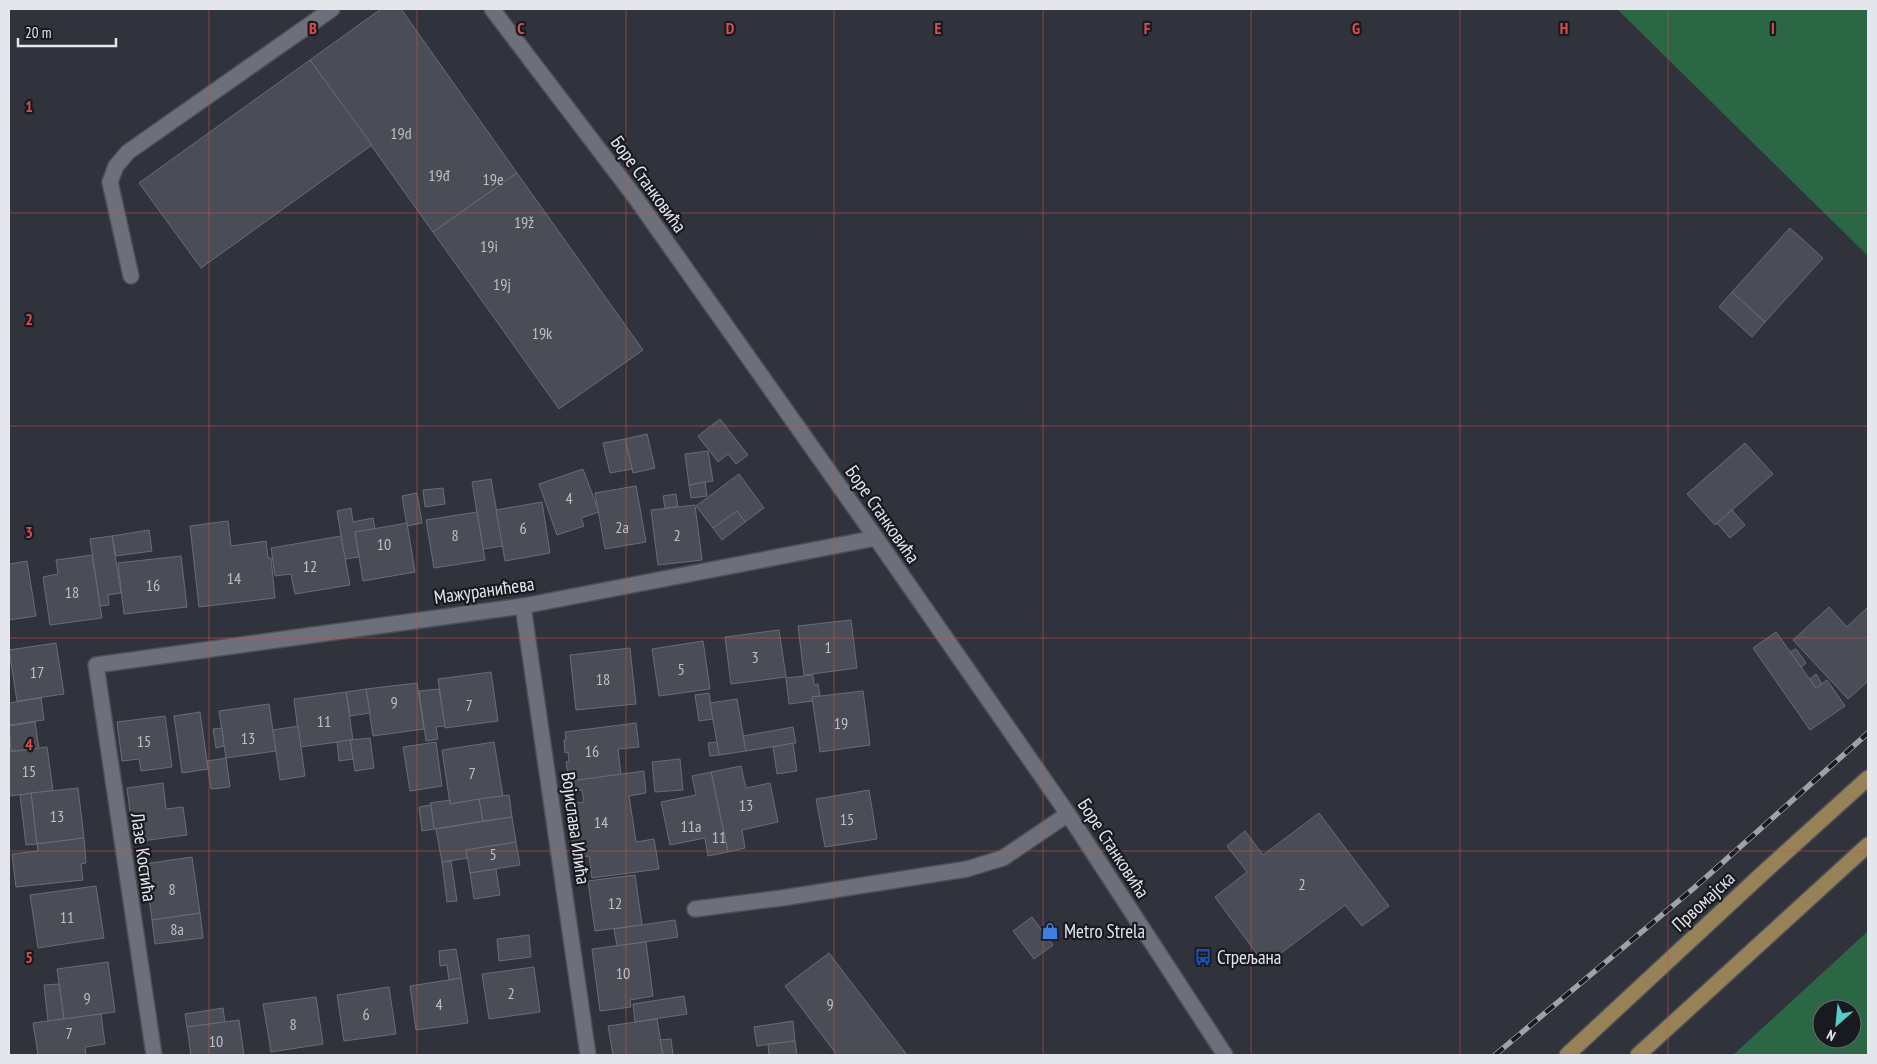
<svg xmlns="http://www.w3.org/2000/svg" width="1877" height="1064" viewBox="0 0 1877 1064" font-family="'PT Sans Narrow',sans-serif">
	<rect width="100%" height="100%" fill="#30323c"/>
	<!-- green -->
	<g fill="#2b6645" fill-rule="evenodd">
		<polygon points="1617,9 1868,9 1868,256"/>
		<path d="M1868 931V1055H1733ZM1822 1009H1852V1039H1822Z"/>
	</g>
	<!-- building -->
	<g fill="#4a4c56" stroke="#6a6c78">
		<polygon points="381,9 401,9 517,173 433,232 310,60"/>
		<polygon points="310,60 372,145 201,268 139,183"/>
		<polygon points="517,173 643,350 559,409 433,232"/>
		<polygon points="1790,228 1823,258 1765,322 1732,292"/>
		<polygon points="1732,292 1765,322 1752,337 1719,307"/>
		<polygon points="720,419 748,455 736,464 728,454 718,462 698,436"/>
		<polygon points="647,434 655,468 633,473 625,439"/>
		<polygon points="625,439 632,469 610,473 603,443"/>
		<polygon points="1745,443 1773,474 1715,525 1687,494"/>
		<polygon points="708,451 713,481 689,485 685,454"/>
		<polygon points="583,469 599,512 581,518 584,526 557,535 539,484"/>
		<polygon points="739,474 764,508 745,522 737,511 713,528 696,506"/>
		<polygon points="491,479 503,546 483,549 472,482"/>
		<polygon points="705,482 707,496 691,498 689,485"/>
		<polygon points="636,486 646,542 605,549 595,493"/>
		<polygon points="443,488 445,504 425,507 423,490"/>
		<polygon points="417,493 422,523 407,526 402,496"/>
		<polygon points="676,494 678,507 665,508 663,496"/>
		<polygon points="542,502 550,553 505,561 496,510"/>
		<polygon points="695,505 702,560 658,565 651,510"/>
		<polygon points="351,508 353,522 373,518 375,529 355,532 359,557 345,559 337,511"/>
		<polygon points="1732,510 1745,525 1730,538 1717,523"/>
		<polygon points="737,511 745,522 722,540 713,528"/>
		<polygon points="477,512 485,560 434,568 426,520"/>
		<polygon points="228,521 231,546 266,541 268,558 271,558 275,598 199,607 190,526"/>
		<polygon points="407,523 415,572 363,581 355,532"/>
		<polygon points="149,530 152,551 116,556 112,536"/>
		<polygon points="112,536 121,593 108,595 109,605 100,606 90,539"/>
		<polygon points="341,536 350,585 295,594 291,574 275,576 271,548"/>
		<polygon points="92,555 102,618 50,625 43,577 58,574 56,560"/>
		<polygon points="181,556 187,607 124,614 118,563"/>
		<polygon points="27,561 36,616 9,620 9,564"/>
		<polygon points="1829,607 1847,627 1868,607 1868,681 1848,699 1793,640"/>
		<polygon points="851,620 857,668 804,675 798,626"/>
		<polygon points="779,630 786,677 731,684 725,637"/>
		<polygon points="1776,632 1816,688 1827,680 1845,706 1810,730 1753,648"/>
		<polygon points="703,641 710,689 659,696 652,649"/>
		<polygon points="56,643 64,694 17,701 9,650"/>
		<polygon points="630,648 636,704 576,710 570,655"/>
		<polygon points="1796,649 1806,663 1801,667 1790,652"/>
		<polygon points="491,672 498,721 445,728 438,679"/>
		<polygon points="1816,674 1822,684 1816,688 1810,679"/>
		<polygon points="813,675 814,685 818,684 820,696 812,697 813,701 789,704 786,678"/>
		<polygon points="417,683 424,729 373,736 366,689"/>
		<polygon points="366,689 370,713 350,716 346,692"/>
		<polygon points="439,689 445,726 436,727 438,739 426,741 419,691"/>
		<polygon points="863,691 870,745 820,752 812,697"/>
		<polygon points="346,692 353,740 300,747 294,699"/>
		<polygon points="709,693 713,719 699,721 695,695"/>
		<polygon points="41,698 44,720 9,725 9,703"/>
		<polygon points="737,699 746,751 719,755 710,703"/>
		<polygon points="269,704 276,751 226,758 219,711"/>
		<polygon points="200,712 208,769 182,773 174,716"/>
		<polygon points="165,716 172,767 141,771 139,759 122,761 117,722"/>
		<polygon points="35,722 39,749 11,751 9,726"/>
		<polygon points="636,723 639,747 618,749 621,775 572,781 571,773 568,773 566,762 569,761 568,752 565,753 564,740 566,740 565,732"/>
		<polygon points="298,726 305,776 280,780 273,730"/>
		<polygon points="793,727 796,743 746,751 743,736"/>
		<polygon points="222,728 224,746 216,748 213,729"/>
		<polygon points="370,738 374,768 355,771 350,740"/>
		<polygon points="350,740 353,759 339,761 337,742"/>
		<polygon points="436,742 442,786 410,791 403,747"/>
		<polygon points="494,742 503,796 450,804 442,750"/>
		<polygon points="717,742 719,755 710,756 708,743"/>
		<polygon points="793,743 797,771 777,774 773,747"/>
		<polygon points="47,747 53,791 9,796 9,752"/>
		<polygon points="226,758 230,787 211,789 207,761"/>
		<polygon points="680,759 683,790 655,792 652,762"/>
		<polygon points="741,766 746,788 770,783 778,822 742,830 745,848 728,852 711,772"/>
		<polygon points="644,771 646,793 629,796 636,842 654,839 659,869 592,878 589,856 575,858 567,804 584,802 582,790 572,792 570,781"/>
		<polygon points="711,772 728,852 708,856 705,838 670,845 661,802 696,795 692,776"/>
		<polygon points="163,783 166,809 183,807 187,835 134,842 127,788"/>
		<polygon points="78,788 84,838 37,844 31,793"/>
		<polygon points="869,790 877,839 825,847 816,799"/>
		<polygon points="31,793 37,844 26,845 20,795"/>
		<polygon points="509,795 512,817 483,821 479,799"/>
		<polygon points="479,799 483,821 434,829 430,803 450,800 450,804"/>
		<polygon points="431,805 434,829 422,831 419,807"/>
		<polygon points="1319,813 1389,906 1362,926 1345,905 1265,965 1215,897 1247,872 1227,846 1245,831 1263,855"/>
		<polygon points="512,817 516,842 466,850 468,858 442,862 436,829"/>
		<polygon points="84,838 86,863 81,864 83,880 16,887 12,854 38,851 37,844"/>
		<polygon points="516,842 520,865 470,873 466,850"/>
		<polygon points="192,857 200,913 152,920 144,864"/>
		<polygon points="451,861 457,901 447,902 442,862"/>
		<polygon points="496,869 500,895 474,899 470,873"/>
		<polygon points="635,875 642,925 595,931 588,881"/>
		<polygon points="96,886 104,938 38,948 30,895"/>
		<polygon points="200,913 203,938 155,944 152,920"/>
		<polygon points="1032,917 1053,945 1034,959 1013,931"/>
		<polygon points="675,920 678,937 617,946 614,929"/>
		<polygon points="529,935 531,957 499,961 497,939"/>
		<polygon points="646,942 653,996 630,1000 631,1007 600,1011 592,949"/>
		<polygon points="456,949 461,978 449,980 447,965 440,966 439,951"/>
		<polygon points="829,953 848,978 907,1055 837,1055 785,986"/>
		<polygon points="108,962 115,1012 64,1019 57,969"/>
		<polygon points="534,967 540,1012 489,1019 482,974"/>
		<polygon points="461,978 468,1023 416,1030 410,986"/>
		<polygon points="59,984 64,1019 48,1021 44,985"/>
		<polygon points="389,987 396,1034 344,1041 337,995"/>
		<polygon points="684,996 687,1014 635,1022 633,1004"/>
		<polygon points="316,997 323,1044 271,1052 263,1004"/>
		<polygon points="223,1008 225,1022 187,1027 185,1014"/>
		<polygon points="101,1014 105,1044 85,1047 86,1055 38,1055 33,1023"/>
		<polygon points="657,1019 663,1055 613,1055 608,1026"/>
		<polygon points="239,1020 244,1055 191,1055 187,1027"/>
		<polygon points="793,1021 795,1041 757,1046 754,1027"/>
		<polygon points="671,1039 673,1055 663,1055 660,1040"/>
		<polygon points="795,1041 797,1055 769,1055 768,1044"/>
	</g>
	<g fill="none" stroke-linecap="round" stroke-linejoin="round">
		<!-- lane casing -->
		<g stroke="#4d4f57" stroke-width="18">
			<g id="lane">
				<polyline points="131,276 110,182 116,166 128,152 332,9"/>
				<polyline points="695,909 782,898 967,869 1003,858 1068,814"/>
			</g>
		</g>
		<!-- street casing -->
		<g stroke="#4d4f57" stroke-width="18">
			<g id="street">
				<polyline points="492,9 635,197 876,538 1068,814 1225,1055"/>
				<polyline points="523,606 588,1055"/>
				<polyline points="154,1055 96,665 523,606 876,538"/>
			</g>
		</g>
		<!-- primary casing -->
		<g stroke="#4d4f57" stroke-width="18">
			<g id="primary">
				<polyline points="1567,1055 1763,873 1868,778"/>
				<polyline points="1638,1055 1868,845"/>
			</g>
		</g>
		<!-- lane -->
		<use href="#lane" stroke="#6d6f7a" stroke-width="15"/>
		<!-- street -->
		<use href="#street" stroke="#6d6f7a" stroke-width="15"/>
		<!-- primary -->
		<use href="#primary" stroke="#978258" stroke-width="15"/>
		<!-- rail casing -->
		<g stroke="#a0a2a9" stroke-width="5.5">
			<polyline id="rail" points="1495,1055 1694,888 1868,733"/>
		</g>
		<!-- rail -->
		<use href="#rail" stroke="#191a1f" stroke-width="4" stroke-dasharray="11" stroke-linecap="butt"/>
	</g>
	<!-- grid -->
	<path fill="none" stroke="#d94e4f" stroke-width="1" stroke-opacity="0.55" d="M209 9V1055M417 9V1055M626 9V1055M834 9V1055M1043 9V1055M1251 9V1055M1460 9V1055M1668 9V1055M9 213H1868M9 426H1868M9 638H1868M9 851H1868"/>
	<!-- icons -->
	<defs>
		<g id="shop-bare" transform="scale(1.35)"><path d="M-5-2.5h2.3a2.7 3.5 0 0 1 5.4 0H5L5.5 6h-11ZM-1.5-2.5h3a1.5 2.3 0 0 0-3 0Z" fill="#3f7fe0" stroke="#191a1f" stroke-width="2.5" paint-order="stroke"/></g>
		<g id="bus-bare" transform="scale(1.35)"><path d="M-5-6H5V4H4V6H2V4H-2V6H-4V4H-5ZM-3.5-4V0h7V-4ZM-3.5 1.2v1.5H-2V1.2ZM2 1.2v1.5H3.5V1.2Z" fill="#1a4fb4" stroke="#191a1f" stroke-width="2.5" paint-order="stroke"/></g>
	</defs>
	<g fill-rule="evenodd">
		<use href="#shop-bare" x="1050" y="931"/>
		<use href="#bus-bare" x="1203" y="957"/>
	</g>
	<g text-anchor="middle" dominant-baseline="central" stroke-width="4.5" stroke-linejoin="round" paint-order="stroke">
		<!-- number labels -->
		<g font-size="16" fill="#bec0c6">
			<text x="401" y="133">19d</text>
			<text x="439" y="175">19đ</text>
			<text x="493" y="179">19e</text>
			<text x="524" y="222">19ž</text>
			<text x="489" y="246">19i</text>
			<text x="502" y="284">19j</text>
			<text x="542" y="333">19k</text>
			<text x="569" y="498">4</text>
			<text x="622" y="527">2a</text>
			<text x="523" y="528">6</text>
			<text x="455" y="535">8</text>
			<text x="677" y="535">2</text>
			<text x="384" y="544">10</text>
			<text x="310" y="566">12</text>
			<text x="234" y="578">14</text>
			<text x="153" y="585">16</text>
			<text x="72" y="592">18</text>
			<text x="828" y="647">1</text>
			<text x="755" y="657">3</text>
			<text x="681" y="669">5</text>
			<text x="37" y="672">17</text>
			<text x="603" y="679">18</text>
			<text x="394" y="702">9</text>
			<text x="469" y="705">7</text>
			<text x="324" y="721">11</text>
			<text x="841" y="723">19</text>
			<text x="248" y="738">13</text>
			<text x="144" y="741">15</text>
			<text x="592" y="751">16</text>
			<text x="29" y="771">15</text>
			<text x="472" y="773">7</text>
			<text x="746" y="805">13</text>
			<text x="57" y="816">13</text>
			<text x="847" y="819">15</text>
			<text x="601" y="822">14</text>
			<text x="691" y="826">11a</text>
			<text x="719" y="837">11</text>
			<text x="493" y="854">5</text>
			<text x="1302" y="884">2</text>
			<text x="172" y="889">8</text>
			<text x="615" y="903">12</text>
			<text x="67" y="917">11</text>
			<text x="177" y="929">8a</text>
			<text x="623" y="973">10</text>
			<text x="511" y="993">2</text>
			<text x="87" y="998">9</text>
			<text x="439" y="1004">4</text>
			<text x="830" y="1004">9</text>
			<text x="366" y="1014">6</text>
			<text x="293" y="1024">8</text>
			<text x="69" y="1033">7</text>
			<text x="216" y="1041">10</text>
		</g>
		<!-- street labels -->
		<g font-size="19" fill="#e4e6ec" stroke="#191a1f">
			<text transform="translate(649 184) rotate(54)">Боре Станковића</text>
			<text transform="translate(883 514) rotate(55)">Боре Станковића</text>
			<text transform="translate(484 590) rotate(-8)">Мажуранићева</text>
			<text transform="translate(576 828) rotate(82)">Војислава Илића</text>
			<text transform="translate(1114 848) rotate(57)">Боре Станковића</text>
			<text transform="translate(144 857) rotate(82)">Лазе Костића</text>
			<text transform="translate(1703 901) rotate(-43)">Првомајска</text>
		</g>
		<!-- poi labels -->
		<g font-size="19" fill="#e4e6ec" stroke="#191a1f" text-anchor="start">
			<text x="1064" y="931">Metro Strela</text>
			<text x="1217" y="957">Стрељана</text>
		</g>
	</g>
	<g font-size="16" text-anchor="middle" font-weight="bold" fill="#d94e4f" stroke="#191a1f" stroke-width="4.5" stroke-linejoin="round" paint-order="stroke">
		<text x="313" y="34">B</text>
		<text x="521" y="34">C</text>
		<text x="730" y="34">D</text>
		<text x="938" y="34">E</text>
		<text x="1147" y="34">F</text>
		<text x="1356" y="34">G</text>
		<text x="1564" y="34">H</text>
		<text x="1773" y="34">I</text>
		<text x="29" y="112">1</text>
		<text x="29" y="325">2</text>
		<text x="29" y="538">3</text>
		<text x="29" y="750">4</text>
		<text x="29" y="963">5</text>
	</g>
	<!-- border -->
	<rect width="1877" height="1064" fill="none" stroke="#e4e6ec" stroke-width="20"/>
	<!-- north arrow -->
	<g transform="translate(1837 1024) rotate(207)"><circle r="24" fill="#191a1f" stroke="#6a6c71"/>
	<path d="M0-4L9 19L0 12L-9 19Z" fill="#53cdca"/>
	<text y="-8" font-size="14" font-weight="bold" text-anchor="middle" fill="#e4e6ec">N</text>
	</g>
	<!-- scale -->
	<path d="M18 38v8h98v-8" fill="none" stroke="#e4e6ec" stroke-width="2.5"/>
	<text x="25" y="38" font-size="15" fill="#e4e6ec" stroke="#191a1f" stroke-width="4" paint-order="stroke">20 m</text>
</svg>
